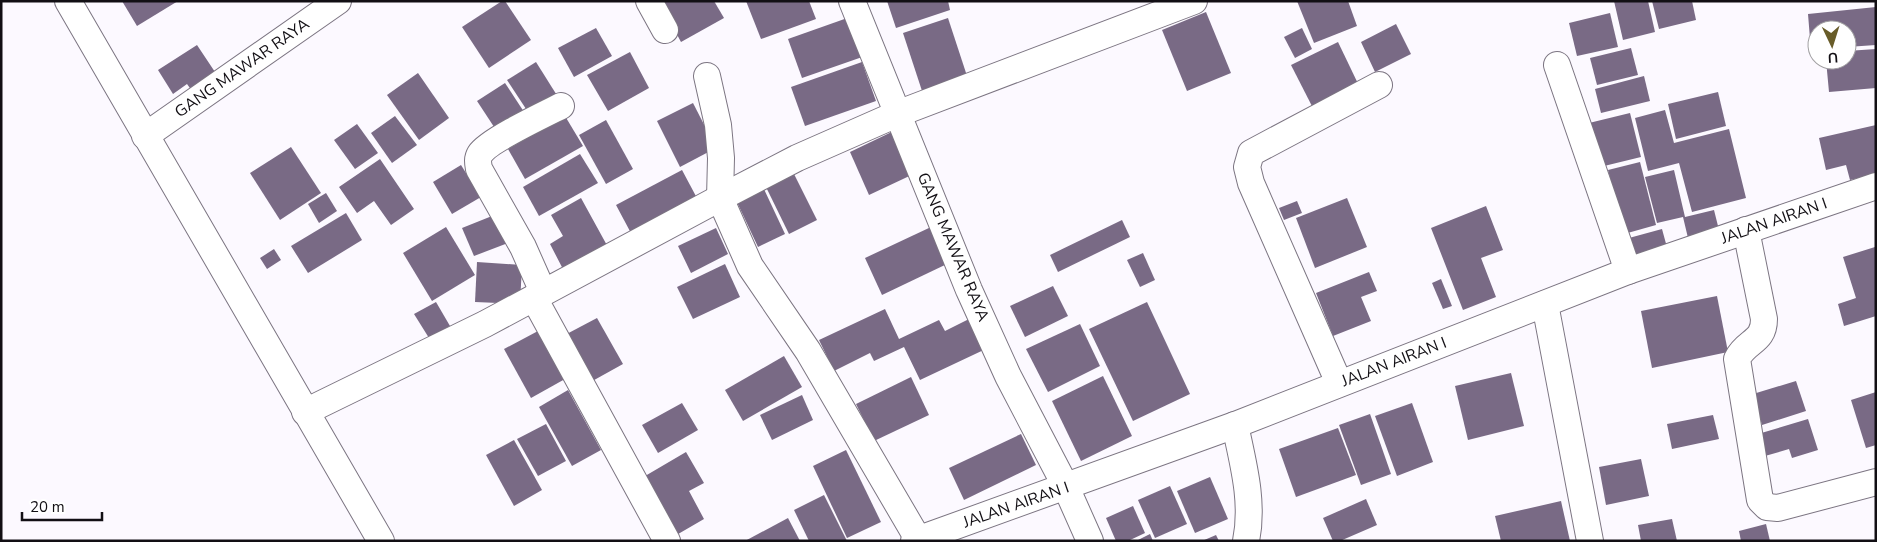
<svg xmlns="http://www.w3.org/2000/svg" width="1877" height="542" viewBox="0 0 1877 542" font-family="'Nunito Sans',sans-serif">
	<rect width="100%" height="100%" fill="#fcf9ff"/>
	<!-- building -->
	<g fill="#796a85">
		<polygon points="122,1 178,1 137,26"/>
		<polygon points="502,1 505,1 531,40 489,68 462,27"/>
		<polygon points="659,1 714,1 724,18 681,42"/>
		<polygon points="746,1 809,1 816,19 761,39"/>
		<polygon points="887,1 948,1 950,10 896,28"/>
		<polygon points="1297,1 1348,1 1357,26 1314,43"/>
		<polygon points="1614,1 1648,1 1655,32 1623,40"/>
		<polygon points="1652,1 1692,1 1696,20 1659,29"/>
		<polygon points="1876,7 1876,45 1847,47 1847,30 1817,30 1817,50 1811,51 1808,14"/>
		<polygon points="1206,12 1231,73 1187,91 1162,30"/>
		<polygon points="1610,13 1618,47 1577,56 1569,23"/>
		<polygon points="853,16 868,55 802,78 788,39"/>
		<polygon points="948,18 968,79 923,94 903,33"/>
		<polygon points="1396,24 1411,54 1375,72 1361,42"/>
		<polygon points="596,28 612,56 574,77 558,48"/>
		<polygon points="1302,28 1312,49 1295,58 1284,37"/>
		<polygon points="1338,42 1362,92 1316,114 1291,65"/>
		<polygon points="197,45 217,75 192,91 187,84 173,94 158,70"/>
		<polygon points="1631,48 1638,75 1597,85 1590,58"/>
		<polygon points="1876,49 1876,88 1829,92 1826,60 1847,60 1847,51"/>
		<polygon points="630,52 649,88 608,111 587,75"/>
		<polygon points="536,62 558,97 530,115 507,80"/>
		<polygon points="862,62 876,101 805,126 791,87"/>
		<polygon points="418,73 449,118 419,140 387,95"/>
		<polygon points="1644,76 1650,101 1601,113 1595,89"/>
		<polygon points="505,83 526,115 498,133 477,101"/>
		<polygon points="1718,92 1726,126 1676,139 1668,104"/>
		<polygon points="693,103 716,148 680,167 657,121"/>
		<polygon points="1665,110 1674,143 1729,129 1746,198 1692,212 1679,163 1648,171 1635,118"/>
		<polygon points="1630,113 1641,157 1600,167 1589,123"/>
		<polygon points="395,116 417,145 392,163 371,133"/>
		<polygon points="565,116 583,146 525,179 508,149"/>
		<polygon points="606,120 633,169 606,184 579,135"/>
		<polygon points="357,124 378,153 355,169 334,140"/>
		<polygon points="1876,125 1876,174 1850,180 1846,165 1826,170 1819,138"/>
		<polygon points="900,128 920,171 869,195 850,152"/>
		<polygon points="291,147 321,193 280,220 250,173"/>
		<polygon points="580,154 598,183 539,216 523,187"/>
		<polygon points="380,159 414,209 391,225 374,201 357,213 339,187"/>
		<polygon points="1640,162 1656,225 1624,234 1608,170"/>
		<polygon points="461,165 481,197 452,214 433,182"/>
		<polygon points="682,170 698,200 632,235 616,205"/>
		<polygon points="1674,170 1685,217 1714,210 1719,230 1688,238 1683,217 1657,223 1645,177"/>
		<polygon points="793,172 817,220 789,234 765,185"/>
		<polygon points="763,187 785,234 758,247 736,200"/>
		<polygon points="326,193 337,211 319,223 308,204"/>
		<polygon points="581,198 609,249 565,273 550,244 563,236 551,215"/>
		<polygon points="1347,198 1367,247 1315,268 1296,218"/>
		<polygon points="1297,201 1302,213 1284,220 1279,208"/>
		<polygon points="1486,206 1503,250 1481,258 1496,297 1463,310 1431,228"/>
		<polygon points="346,213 362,240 308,273 291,246"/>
		<polygon points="497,214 508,243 474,256 462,228"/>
		<polygon points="1122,220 1130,237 1058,272 1050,255"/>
		<polygon points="446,227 475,275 432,301 403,253"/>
		<polygon points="931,227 949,263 882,295 865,258"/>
		<polygon points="716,228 728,254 691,273 678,246"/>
		<polygon points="1662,229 1668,251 1634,260 1629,238"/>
		<polygon points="1875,247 1876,316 1844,326 1838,304 1856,298 1843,257"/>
		<polygon points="274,249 281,260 267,269 260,258"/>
		<polygon points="1143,253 1155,280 1140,287 1127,260"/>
		<polygon points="477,262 522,265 520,304 475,302"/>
		<polygon points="725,264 740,297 693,319 677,287"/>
		<polygon points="1369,272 1377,291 1361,297 1371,321 1333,336 1316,293"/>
		<polygon points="1441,279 1452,306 1443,309 1432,283"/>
		<polygon points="1053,286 1068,316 1025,337 1010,306"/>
		<polygon points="1717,296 1728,352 1652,368 1641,311"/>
		<polygon points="436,302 450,326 429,338 414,314"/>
		<polygon points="1147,302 1190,394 1133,421 1089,329"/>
		<polygon points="885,309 899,339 939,320 945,331 975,316 990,347 920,380 904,347 874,361 870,353 834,371 819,340"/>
		<polygon points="597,318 623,364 587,384 561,337"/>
		<polygon points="1080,324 1100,366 1048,392 1026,349"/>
		<polygon points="538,331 565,379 531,398 504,349"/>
		<polygon points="784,356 802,387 743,421 725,390"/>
		<polygon points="1511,373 1524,426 1468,440 1455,386"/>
		<polygon points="1103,376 1132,436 1081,461 1052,401"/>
		<polygon points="911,377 929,415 874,441 856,404"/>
		<polygon points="1796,381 1806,411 1762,425 1753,394"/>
		<polygon points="568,390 601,450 572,466 539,407"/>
		<polygon points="1876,392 1876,445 1866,448 1851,400"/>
		<polygon points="802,395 813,420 772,440 760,415"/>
		<polygon points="682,403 698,430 658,453 642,425"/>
		<polygon points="1412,403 1433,462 1397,476 1375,416"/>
		<polygon points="1370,414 1391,474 1361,485 1339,425"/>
		<polygon points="1713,415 1719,439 1672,449 1667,424"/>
		<polygon points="1808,419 1818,450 1792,458 1789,449 1765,456 1758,434"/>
		<polygon points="546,424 566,461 538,476 517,439"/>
		<polygon points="1338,428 1356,475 1296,497 1279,449"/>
		<polygon points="1021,434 1036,465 964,500 949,468"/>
		<polygon points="514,440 542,490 514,506 486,455"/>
		<polygon points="846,450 881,522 847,538 813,466"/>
		<polygon points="686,452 704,483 689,491 704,519 673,537 640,479"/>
		<polygon points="1641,459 1649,496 1606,505 1599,467"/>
		<polygon points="1210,477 1228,519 1195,533 1177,491"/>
		<polygon points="1170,486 1187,524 1155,538 1138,500"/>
		<polygon points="824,495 847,541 809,541 794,510"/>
		<polygon points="1366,499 1377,525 1340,541 1333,541 1323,518"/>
		<polygon points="1561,501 1570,541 1501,541 1495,516"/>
		<polygon points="1133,506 1145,533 1128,541 1116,541 1106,518"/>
		<polygon points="788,518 800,541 745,541"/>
		<polygon points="1672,519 1677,541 1641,541 1638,525"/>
		<polygon points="1766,524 1770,541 1741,541 1739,531"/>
		<polygon points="1150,534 1153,541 1136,541"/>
		<polygon points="1216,535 1219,541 1202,541"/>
	</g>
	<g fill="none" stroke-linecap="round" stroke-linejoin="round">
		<!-- street casing -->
		<g stroke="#7c7582" stroke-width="28">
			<g id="street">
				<polyline points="68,1 381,541"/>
				<polyline points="649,1 665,30"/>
				<polyline points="852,1 969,290 1008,376 1066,487 1090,541"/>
				<polyline points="1557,65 1628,271"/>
				<polyline points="707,76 718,125 721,158 720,198 750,266 808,351 918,539"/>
				<polyline points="145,136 338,1"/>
				<path d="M1746 230 1764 319C1764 343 1746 340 1737 359L1760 500 1767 507 1778 508 1876 482"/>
				<path d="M543 292 523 247 479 169C478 163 477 159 480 154 488 141 545 114 561 106"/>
				<polyline points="534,298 667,541"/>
				<polyline points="1545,304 1590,541"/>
				<polyline points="1339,383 1251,183 1247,167 1251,153 1379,85"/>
				<polyline points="305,412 485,324 720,198 797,158 897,114 1194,1"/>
				<path d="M1235 425C1243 463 1254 502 1246 541"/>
				<polyline points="914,541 1235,425 1628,271 1876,186"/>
			</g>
		</g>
		<!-- street -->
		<use href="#street" stroke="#fff" stroke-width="26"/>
	</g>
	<g text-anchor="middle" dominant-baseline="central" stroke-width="5" stroke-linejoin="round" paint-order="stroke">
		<!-- street labels -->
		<g font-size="16" fill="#120f14" stroke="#fff">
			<text transform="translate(242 68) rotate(-35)">GANG MAWAR RAYA</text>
			<text transform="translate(1774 221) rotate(-19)">JALAN AIRAN I</text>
			<text transform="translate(953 247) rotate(67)">GANG MAWAR RAYA</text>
			<text transform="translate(1394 362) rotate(-21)">JALAN AIRAN I</text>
			<text transform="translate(1016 505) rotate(-19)">JALAN AIRAN I</text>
		</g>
	</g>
	<!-- border -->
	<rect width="1877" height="542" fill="none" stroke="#120f14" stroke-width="5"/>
	<!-- north arrow -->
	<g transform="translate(1832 45) rotate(176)"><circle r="24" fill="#ffffff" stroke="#a09fa1"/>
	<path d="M0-4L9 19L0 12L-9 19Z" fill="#685c29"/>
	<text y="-8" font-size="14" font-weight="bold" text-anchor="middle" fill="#120f14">U</text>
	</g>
	<!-- scale -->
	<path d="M22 512v8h80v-8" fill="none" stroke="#120f14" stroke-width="2.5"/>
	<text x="30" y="512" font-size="15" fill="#120f14" stroke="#ffffff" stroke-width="4" paint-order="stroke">20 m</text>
</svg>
